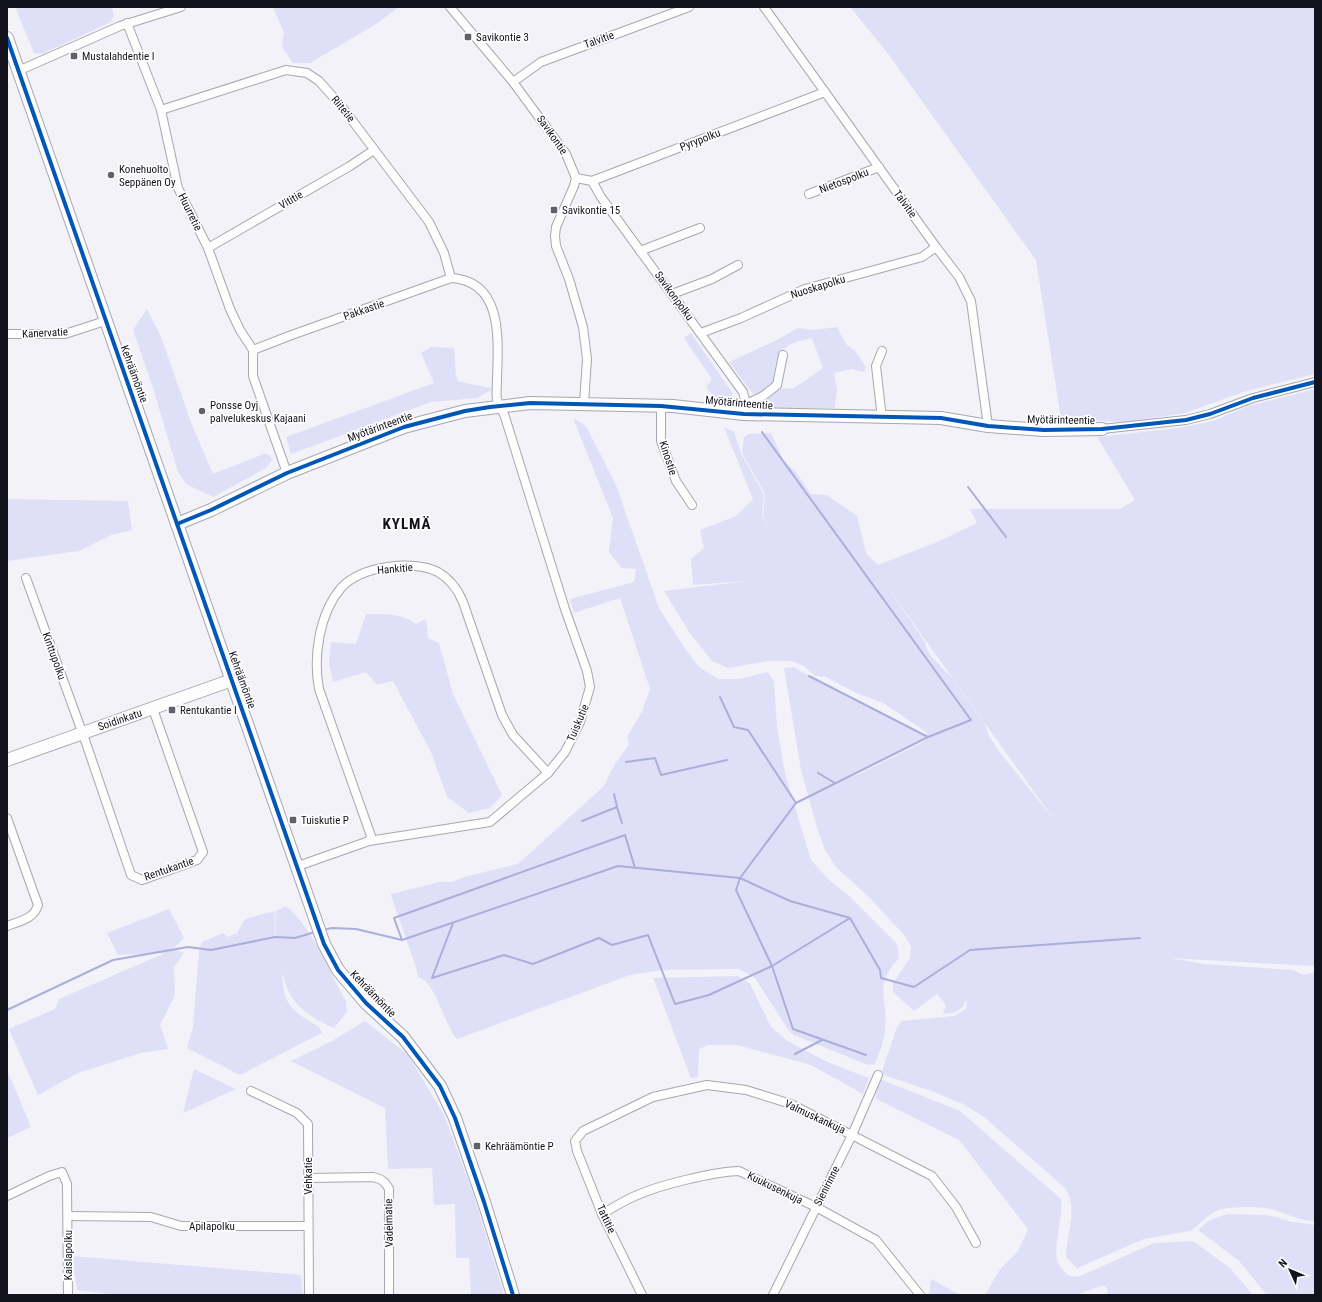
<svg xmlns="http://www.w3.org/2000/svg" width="1322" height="1302" viewBox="0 0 1322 1302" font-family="'Roboto Condensed',sans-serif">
	<rect width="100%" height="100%" fill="#f2f2f8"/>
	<!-- green -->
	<g fill="#dfe0f8" fill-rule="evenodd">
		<polygon points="20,7 112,7 114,16 111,22 42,54 34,53 16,9"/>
		<polygon points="273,7 399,7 376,24 310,63 293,63 282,47 284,33"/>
		<polygon points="850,7 1315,7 1315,374 1246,391 1185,413 1127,422 1061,419 1036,260 886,51"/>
		<polygon points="147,309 161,337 192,425 213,474 266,453 273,459 266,468 213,497 186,484 178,472 153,388 133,330"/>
		<path d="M837 327 846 344 857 353 866 367 864 372 852 369 834 373 837 390 835 408H762L759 401 779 389 794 388 823 368 812 338C780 344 777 352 773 383L762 392 753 394 729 362 777 340 798 328 813 330Z"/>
		<polygon points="691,333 733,394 727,398 714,397 706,387 712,379 684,338"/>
		<polygon points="431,347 454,348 456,376 458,381 493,389 477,398 431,402 291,454 286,437 434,383 421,353"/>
		<path d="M1315 389V966L1169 958 1205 964 1293 970 1304 975 1315 972V1221C1299 1221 1286 1213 1271 1209 1258 1206 1228 1206 1216 1211 1206 1215 1199 1226 1190 1231L1144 1239 1077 1268 1066 1257C1066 1234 1079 1209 1065 1188L984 1117 963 1104 934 1092 881 1074 897 1027 902 1021 954 1016 966 1009 967 1002 965 1001 963 1007 953 1013 943 1014 946 1005 937 994 914 1011 893 992V983L910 958 911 947 905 936 869 897 836 867 825 850 817 828 801 770 784 668 794 667 809 676 927 736 840 781 859 774 923 742 928 737 926 732 883 703 856 693 826 677 815 676 804 666 791 661H768L728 668 712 661 691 635 664 591 747 581 693 585 691 559 704 548 700 530 736 516 753 499 724 427 734 432 741 453 764 495 762 516 770 530 763 516 765 494 742 453 744 437 749 434 771 433 783 460 795 471 811 494 827 495 857 516 866 553 878 565 935 543 977 523 970 509H1120L1135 500 1097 437 1178 428 1213 421 1248 406ZM883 581 1055 821 1001 754 989 736 985 724 952 678 930 655 926 647 925 642Z"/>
		<path d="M573 418 586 426 616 485 659 608 686 650 700 668 719 679H739L768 672 774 681 777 727 785 773 811 860 828 879 849 896 897 944 899 958C872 987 889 997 885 1031 884 1042 879 1053 875 1064L868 1065 794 1035 789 1031 755 978 739 969 662 970 630 975 457 1039C444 1025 436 981 418 977L416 967 387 884 391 894 439 882H452L467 876 518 864 604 786 615 764 628 746 629 741 627 737 642 712 650 689 620 598 574 613 570 599 634 582 636 569 622 568 609 552 613 518Z"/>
		<polygon points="7,499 128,501 132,530 111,535 79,551 7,561"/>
		<path d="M366 614C384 614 402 613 416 624L426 619 428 638 439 643 453 694 502 795 490 808 469 813 447 797 431 752 393 681 377 685 366 672 333 682 329 663 331 642 356 644Z"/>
		<path d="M286 906C315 931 327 969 346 1001L347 1012 334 1028C323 1024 303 1012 296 1003 280 984 273 934 276 911Z"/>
		<polygon points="169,909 184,938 173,949 184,953 174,967 175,995 160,1025 168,1049 141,1053 78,1073 38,1095 9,1029 55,1009 59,999 165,953 118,955 107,933"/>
		<path d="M275 911C273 931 277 947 281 966 284 980 281 991 289 1004 296 1014 311 1022 320 1028L322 1033 240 1075 187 1048 193 1027 199 950 202 942 223 933 228 937 237 933 245 919Z"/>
		<polygon points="738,976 750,984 771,1027 786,1040 827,1062 869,1078 863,1094 811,1065 737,1045 708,1045 699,1049 698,1077 691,1078 653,978"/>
		<polygon points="365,1021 408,1055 444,1115 474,1196 504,1295 471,1295 469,1258 456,1258 455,1204 434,1205 432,1168 388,1169 385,1108 291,1061 332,1041"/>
		<polygon points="194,1069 236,1089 183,1113"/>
		<polygon points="7,1070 31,1127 7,1138"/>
		<path d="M877 1078 960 1111 1061 1199C1064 1219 1051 1247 1059 1265 1061 1268 1065 1272 1067 1275L1078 1277 1154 1243 1193 1241 1230 1268 1253 1295H1106L1108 1291 1105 1286H1101L1077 1295H985L1001 1268 1018 1251 1028 1229 959 1140 876 1099 875 1088Z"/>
		<polygon points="1227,1214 1267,1215 1293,1222 1315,1225 1315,1295 1267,1295 1239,1261 1198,1230 1208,1221"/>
		<polygon points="72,1256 301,1275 303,1295 118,1295 77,1290"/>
		<polygon points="931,1279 960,1295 929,1295"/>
	</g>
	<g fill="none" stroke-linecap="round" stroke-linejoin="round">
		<!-- stream -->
		<g stroke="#abaeda" stroke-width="2">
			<polyline points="762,432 971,720 928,737"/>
			<polyline points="968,487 1006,537"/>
			<polyline points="720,697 734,727 748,730 796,803 740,878 736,890 772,966 793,1029 866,1055"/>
			<polyline points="626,762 655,758 661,775 727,760"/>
			<polyline points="818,773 835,783"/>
			<polyline points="796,803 928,737 809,676"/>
			<polyline points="617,807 622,823"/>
			<polyline points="582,821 617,807 614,794"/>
			<polyline points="453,923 432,978 504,955 533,964 599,938 612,945 648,935 675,1004 709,995 772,966 850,918"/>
			<polyline points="323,930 332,928 356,929 402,940 618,866 740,878 790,901 850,918 880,970 881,978 914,987 970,950 1140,938"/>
			<polyline points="402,940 394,918 625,835 635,868"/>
			<polyline points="7,1010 113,960 188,947 211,950 275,937 295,938 315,932"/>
			<polyline points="795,1054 822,1040"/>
		</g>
		<!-- street casing -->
		<g stroke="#a7a8af" stroke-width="10">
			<g id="street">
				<polyline points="450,7 513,82 566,154 576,178 574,186 556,227 555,236 556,246 569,279 583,327 587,359 584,403"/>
				<polyline points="764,7 936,247 959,277 971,301 988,426"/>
				<polyline points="127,23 161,110 178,188 208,248 230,309 240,330 253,350"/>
				<polyline points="18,71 120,26 181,7"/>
				<polyline points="513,82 541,62 689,7"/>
				<polyline points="161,110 286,70 307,73 319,81 342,107 429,222 444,253 451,278"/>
				<polyline points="576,178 592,181 825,92"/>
				<polyline points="592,181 601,197 743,392 746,404 744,414"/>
				<polyline points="809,194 879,167"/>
				<polyline points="208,248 350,166 374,150"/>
				<polyline points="640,251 700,228"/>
				<polyline points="672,294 712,279 738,265"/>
				<polyline points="701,333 741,318 805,289 922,257 936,247"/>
				<polyline points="7,334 65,334 105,321"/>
				<polyline points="746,404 763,396 777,385 783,355"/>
				<polyline points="661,406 661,441 676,481 692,505"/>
				<polyline points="882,418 876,366 882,351"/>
				<polyline points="1102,429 1186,420 1210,414 1253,398 1315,382"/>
				<path d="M287 473 253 376V350L289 336 451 278C504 281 498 341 497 379 497 385 496 394 497 400 499 405 503 411 505 417L565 609 587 671 590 687 580 722 565 752 548 773 490 822 369 841 298 866"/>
				<polyline points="26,578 85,740 131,875 142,880 197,860 203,852 153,709"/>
				<path d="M7 818 38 905C34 919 20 921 7 926"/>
				<path d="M369 841 371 836 319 689C313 657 319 614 341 588 361 566 413 559 438 572 450 579 458 590 463 602L502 715 513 735 548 773"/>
				<polyline points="251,1091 297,1113 308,1124 309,1295"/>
				<path d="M309 1178 373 1177C381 1179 385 1181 389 1189V1295"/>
				<polyline points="7,1196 49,1176 62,1172 67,1184 68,1295"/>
				<path d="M602 1214C613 1208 623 1201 635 1196 659 1185 713 1172 739 1171L816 1207 876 1240 920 1295"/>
				<polyline points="68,1216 151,1217 181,1226 308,1226"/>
				<polyline points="642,1295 602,1214 577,1151 575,1141 583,1131 653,1097 707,1085 746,1090 791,1104 932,1176 956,1207 976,1243"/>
				<polyline points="773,1295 852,1135 878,1075"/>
			</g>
		</g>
		<!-- secondary casing -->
		<g stroke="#a7a8af" stroke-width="14">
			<g id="secondary">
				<polyline points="7,38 324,944 338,970 366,1003 403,1037 440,1086 455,1118 484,1202 513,1295"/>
				<polyline points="177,524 211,510 287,473 404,427 465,411 530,403 673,406 744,414 941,418 988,426 1044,430 1102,429"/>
				<polyline points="7,760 232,680"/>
			</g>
		</g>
		<!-- street -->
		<use href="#street" stroke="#fdfdfe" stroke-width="8"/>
		<!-- secondary -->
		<use href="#secondary" stroke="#fdfdfe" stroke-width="12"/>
		<!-- cycleway casing -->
		<g stroke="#fff" stroke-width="6">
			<g id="cycleway">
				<polyline points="7,38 324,944 338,970 366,1003 403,1037 440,1086 455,1118 484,1202 513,1295"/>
				<polyline points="177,524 211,510 287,473 404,427 465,411 490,407 530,403 661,406 744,414 941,418 988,426 1044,430 1102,429 1186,420 1210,414 1253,398 1315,382"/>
			</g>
		</g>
		<!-- cycleway -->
		<use href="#cycleway" stroke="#0057b8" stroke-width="4"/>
	</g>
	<!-- markers -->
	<g fill="#60616a" stroke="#fff" stroke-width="1.5">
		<rect x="464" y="33" width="8" height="8" rx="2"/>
		<rect x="70" y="52" width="8" height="8" rx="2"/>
		<circle cx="111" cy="175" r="4"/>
		<rect x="550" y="206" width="8" height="8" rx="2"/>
		<circle cx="202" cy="411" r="4"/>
		<rect x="168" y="706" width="8" height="8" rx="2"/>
		<rect x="289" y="816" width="8" height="8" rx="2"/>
		<rect x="473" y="1142" width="8" height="8" rx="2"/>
	</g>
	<g text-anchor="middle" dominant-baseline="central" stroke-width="3.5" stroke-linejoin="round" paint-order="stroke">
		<!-- poi labels -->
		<g font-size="11" fill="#12131d" stroke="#fff" text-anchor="start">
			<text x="476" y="37">Savikontie 3</text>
			<text x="82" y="56">Mustalahdentie I</text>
			<text x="119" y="169">Konehuolto<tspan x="119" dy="13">Seppänen Oy</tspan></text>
			<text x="562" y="210">Savikontie 15</text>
			<text x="210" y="405">Ponsse Oyj<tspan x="210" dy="13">palvelukeskus Kajaani</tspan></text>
			<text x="180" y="710">Rentukantie I</text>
			<text x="301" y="820">Tuiskutie P</text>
			<text x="485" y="1146">Kehräämöntie P</text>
		</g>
		<!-- street labels -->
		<g font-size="11" fill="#12131d" stroke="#fff">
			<text transform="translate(599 40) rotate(-20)">Talvitie</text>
			<text transform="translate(343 109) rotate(51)">Riitetie</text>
			<text transform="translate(552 135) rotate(55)">Savikontie</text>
			<text transform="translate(700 140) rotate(-21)">Pyrypolku</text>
			<text transform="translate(844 181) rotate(-21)">Nietospolku</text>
			<text transform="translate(291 200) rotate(-30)">Vititie</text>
			<text transform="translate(905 204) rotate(54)">Talvitie</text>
			<text transform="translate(190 212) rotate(64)">Huurretie</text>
			<text transform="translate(818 287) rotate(-17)">Nuoskapolku</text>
			<text transform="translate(674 296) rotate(54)">Savikonpolku</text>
			<text transform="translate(364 310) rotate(-19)">Pakkastie</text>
			<text transform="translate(45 333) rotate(-3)">Kanervatie</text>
			<text transform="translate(134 374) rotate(70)">Kehräämöntie</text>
			<text transform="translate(739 403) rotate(5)">Myötärinteentie</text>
			<text transform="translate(1061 420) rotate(1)">Myötärinteentie</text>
			<text transform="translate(380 427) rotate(-20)">Myötärinteentie</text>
			<text transform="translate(668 458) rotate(72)">Kinostie</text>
			<text transform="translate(395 569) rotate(-5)">Hankitie</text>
			<text transform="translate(54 656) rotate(70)">Kinttupolku</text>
			<text transform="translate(242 680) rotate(70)">Kehräämöntie</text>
			<text transform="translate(120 720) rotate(-19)">Soidinkatu</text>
			<text transform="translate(578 723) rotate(-67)">Tuiskutie</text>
			<text transform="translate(169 869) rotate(-19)">Rentukantie</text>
			<text transform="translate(373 994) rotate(46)">Kehräämöntie</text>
			<text transform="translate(815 1117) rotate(25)">Valmuskankuja</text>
			<text transform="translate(308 1176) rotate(-90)">Vehkatie</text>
			<text transform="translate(827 1186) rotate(-63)">Sienirinne</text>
			<text transform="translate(775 1188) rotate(26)">Kuukusenkuja</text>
			<text transform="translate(606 1219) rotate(65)">Tattitie</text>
			<text transform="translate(389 1223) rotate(-91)">Vadelmatie</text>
			<text x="212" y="1226">Apilapolku</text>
			<text transform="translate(68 1255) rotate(-90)">Kaislapolku</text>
		</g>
		<!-- district labels -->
		<g font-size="15" font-weight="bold" letter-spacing="1" fill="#12131d" stroke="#fff">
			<text x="407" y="524">KYLMÄ</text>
		</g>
	</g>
	<!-- border -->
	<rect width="1322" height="1302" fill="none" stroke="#12131d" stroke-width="16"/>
	<!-- north arrow -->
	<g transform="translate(1290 1270) rotate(314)" stroke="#ffffff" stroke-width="3" paint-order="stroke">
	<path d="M0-3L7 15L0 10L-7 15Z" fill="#12131d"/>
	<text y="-6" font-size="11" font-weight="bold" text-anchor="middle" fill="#12131d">N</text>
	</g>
</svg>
